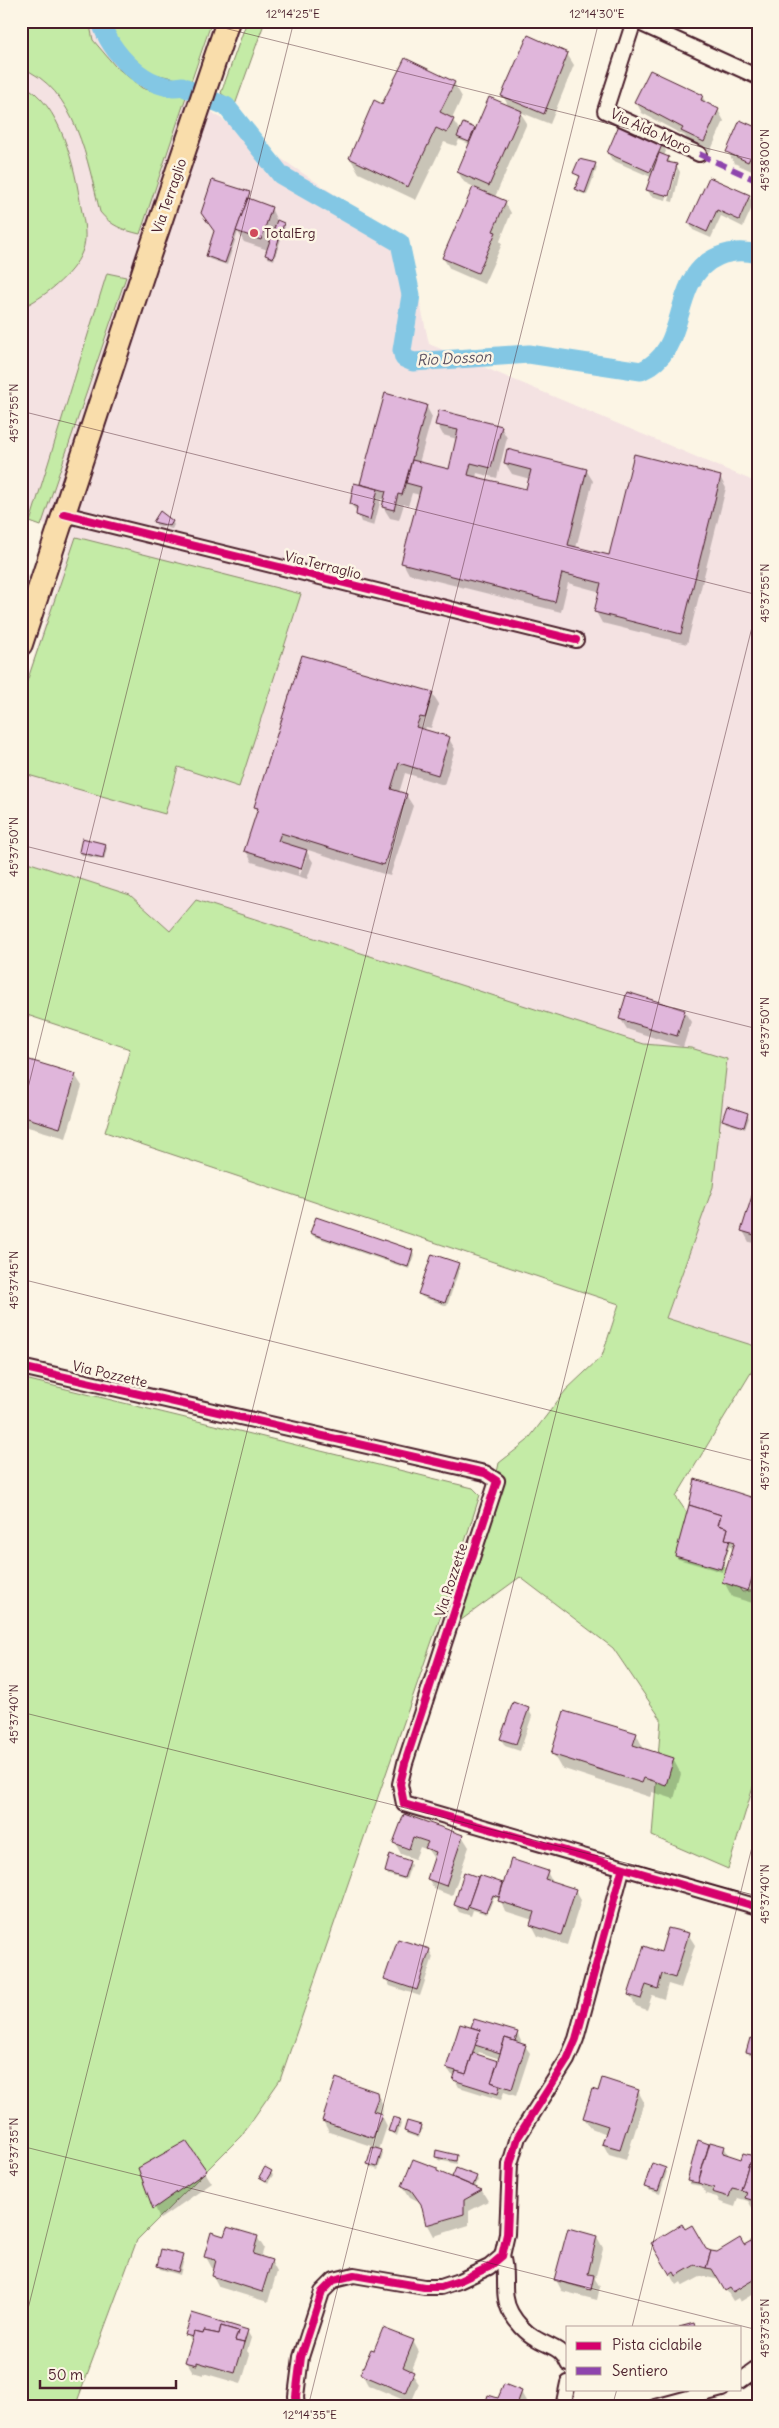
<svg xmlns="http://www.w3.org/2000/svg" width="779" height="2428" viewBox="0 0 779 2428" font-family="Delius,sans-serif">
	<rect width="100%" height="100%" fill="#fcf5e5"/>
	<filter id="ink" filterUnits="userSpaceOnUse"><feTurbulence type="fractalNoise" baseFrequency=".02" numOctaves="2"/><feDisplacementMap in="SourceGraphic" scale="10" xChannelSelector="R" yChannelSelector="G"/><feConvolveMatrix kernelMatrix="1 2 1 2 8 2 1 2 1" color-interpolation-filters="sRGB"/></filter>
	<g filter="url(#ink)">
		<!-- built -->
		<polygon fill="#f4e2e2" points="21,21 93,21 216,115 407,243 429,344 758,483 758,1347 666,1318 713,1187 691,1048 644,1044 170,931 130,895 21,860 21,699 72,534 21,515"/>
		<!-- green -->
		<g fill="#c4eba6" stroke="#878568">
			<path d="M21 21H89L93 40 115 66 142 88 163 94 166 90 187 94 140 234C123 230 111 226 100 212 88 164 76 87 21 68Z"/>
			<polygon points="107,21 212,21 191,82 150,73 118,43"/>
			<polygon points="247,21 265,21 235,105 221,93"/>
			<path d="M21 84C61 102 75 168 81 207 84 222 88 238 82 252 73 275 43 298 21 308Z"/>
			<polygon points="107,273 126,277 41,526 30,522"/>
			<polygon points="76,537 301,594 239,787 178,767 165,814 21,773 21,699"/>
			<polygon points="21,860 130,895 170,931 196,900 644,1044 691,1048 727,1059 713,1187 666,1318 758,1347 758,1361 676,1497 742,1592 758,1590 758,1771 728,1869 652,1836 661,1719 613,1648 520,1577 453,1626 487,1520 499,1463 527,1441 566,1390 602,1356 619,1304 105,1132 130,1049 21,1013"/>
			<polygon points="21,1378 473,1488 480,1495 441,1615 280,2080 241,2136 137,2240 75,2407 21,2407"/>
		</g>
		<!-- shadow -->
		<g fill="#0003" fill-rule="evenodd">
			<polygon points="567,54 574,65 550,124 520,112 527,123 495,197 505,202 511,213 500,241 502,244 484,284 450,269 443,258 474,187 464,182 458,172 470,144 459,140 456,146 444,142 416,200 359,173 350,158 382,105 454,83 462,97 452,119 461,132 464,124 476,130 509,107 503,96"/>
			<polygon points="702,96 707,104 718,110 724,121 710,152 689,142 685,136 642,113 636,102"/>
			<polygon points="758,129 758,168 754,172 734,163 728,152"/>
			<polygon points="662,144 666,151 664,156 668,158 672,165 676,165 680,172 673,202 669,201 677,170 674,170 666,200 651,196 647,189 651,177 612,160 608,153"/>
			<polygon points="595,164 597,168 587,195 578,192 576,189 580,178 575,173"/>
			<polygon points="710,178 749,196 754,203 743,227 721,216 711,238 693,230 689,223"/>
			<polygon points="249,193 249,200 271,208 277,221 285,227 274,260 268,258 268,250 244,242 238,232 227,265 209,259 207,256"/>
			<polygon points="426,406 432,417 419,463 449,471 457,439 443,435 437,424 501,427 507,438 497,478 477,473 476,478 527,491 530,479 512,474 505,463 586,470 593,481 576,548 610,557 720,477 726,488 687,644 602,623 596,612 601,592 568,583 561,612 409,574 403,563 420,495 412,493 408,506 404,504 399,520 390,518 383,507 385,500 381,499 374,526 361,522 357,512 351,504 363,487 362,484"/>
			<polygon points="172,521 174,525 172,529 156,525 155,522"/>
			<path d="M432 693 439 704 431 728 426 727 424 731 449 739 455 749 444 785 405 773 399 793 406 795 413 806 390 876 305 849 313 862 307 879 252 862 246 851 258 812 256 807ZM303 858H306L300 875H298Z"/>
			<polygon points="105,845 107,848 104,860 82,855 80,852"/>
			<polygon points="684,1011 691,1022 683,1047 627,1029 620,1018"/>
			<polygon points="21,1070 75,1075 82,1086 66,1138 21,1125"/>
			<polygon points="747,1115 749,1118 745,1129 726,1123 724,1119"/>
			<polygon points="758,1181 758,1244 749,1242 743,1231"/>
			<polygon points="312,1233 412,1252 414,1255 409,1269 313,1236"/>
			<polygon points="458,1264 460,1267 447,1306 422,1297 420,1294"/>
			<polygon points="758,1499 758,1598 756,1604 732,1597 724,1582 733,1551 730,1545 722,1572 678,1559 676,1556"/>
			<polygon points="528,1709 532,1716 520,1751 505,1746 501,1739"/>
			<polygon points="636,1734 644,1749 673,1759 681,1774 674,1799 652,1792 650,1797 561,1768 553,1754"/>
			<polygon points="405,1815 462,1836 469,1847 452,1896 434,1889 428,1878 435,1860 428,1850 420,1847 415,1859 401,1854 395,1843"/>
			<polygon points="409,1862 411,1865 406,1880 388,1875 386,1871"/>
			<polygon points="547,1872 553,1883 575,1890 581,1900 567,1945 538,1936 532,1925 533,1920 505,1911 500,1899 494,1897 487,1914 473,1910 471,1916 459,1912 455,1905 465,1874 504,1885"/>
			<polygon points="688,1934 695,1945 681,1988 668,1984 664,1999 652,1995 647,2010 636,2006 630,1995 662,1953"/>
			<polygon points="429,1950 433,1957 420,1996 390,1986 386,1979"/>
			<path d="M475 2020 517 2033 521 2041 520 2044 525 2046 530 2053 516 2096 504 2092 501 2100 459 2087 455 2080 456 2076 452 2075 447 2068 472 2029ZM479 2052 500 2059 499 2062 477 2056Z"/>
			<polygon points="758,2042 758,2057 749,2055 748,2051"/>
			<polygon points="638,2091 644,2102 626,2160 609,2155 603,2144 607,2134 591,2128 584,2118 599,2092"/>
			<polygon points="376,2093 383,2104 382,2116 387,2126 379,2150 383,2154 378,2170 370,2167 368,2164 374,2147 329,2132 323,2121"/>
			<polygon points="399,2120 401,2124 397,2136 389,2130"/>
			<polygon points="420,2126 422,2129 419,2138 407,2134 405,2131"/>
			<polygon points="186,2142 212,2183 160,2219 139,2168"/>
			<polygon points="699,2142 724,2147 730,2157 742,2160 744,2154 758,2158 758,2210 753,2209 748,2201 738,2198 735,2207 720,2202 717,2197 706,2194 701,2186 690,2184 688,2180"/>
			<polygon points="436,2156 456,2156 457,2164 438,2160"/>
			<polygon points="436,2169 439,2174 455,2180 453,2177 476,2177 478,2180 475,2188 482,2191 488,2201 469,2211 469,2225 434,2236 428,2225 423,2207 418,2201 410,2197 403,2186"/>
			<polygon points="665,2169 667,2172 660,2194 648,2190 646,2187"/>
			<polygon points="271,2172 273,2175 268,2183 260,2177"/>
			<polygon points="685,2230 705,2250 717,2254 744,2247 758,2254 758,2291 740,2302 738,2298 733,2301 720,2280 702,2276 683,2286 681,2282 677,2285 652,2243"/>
			<polygon points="225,2237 257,2237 264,2248 261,2258 271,2261 277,2272 268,2302 219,2287 213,2276 215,2268 212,2268 206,2257"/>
			<polygon points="597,2237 603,2248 595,2279 600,2287 597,2300 562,2291 556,2280"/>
			<polygon points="182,2256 184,2259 180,2275 160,2269 158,2266"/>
			<polygon points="247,2331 251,2338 247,2351 250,2355 241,2384 203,2373 203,2375 193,2372 187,2362 193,2343 187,2335"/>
			<polygon points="413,2341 419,2352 411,2372 419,2384 411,2403 368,2385 362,2374 375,2352"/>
			<polygon points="521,2392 527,2403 526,2407 485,2407"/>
		</g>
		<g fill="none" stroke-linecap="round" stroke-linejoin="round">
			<!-- canal -->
			<g stroke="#83c7e4" stroke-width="19">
				<path d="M101 21C108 51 149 94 182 86L188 89"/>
				<path d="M216 102 226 106 281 175 400 243 411 295 402 350 404 358 413 362 529 354 641 371C678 355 675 315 690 284 703 257 730 247 758 254"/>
			</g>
		</g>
		<!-- building -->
		<g fill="#e0b6db" stroke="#4a1f2b">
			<polygon points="528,35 568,53 544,114 501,96"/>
			<polygon points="405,58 455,82 440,112 454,119 447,133 436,128 408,187 349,158 374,100 382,104"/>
			<polygon points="650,70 703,95 701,100 719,109 704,142 681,131 683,128 634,102"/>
			<polygon points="489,97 522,111 489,186 457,172"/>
			<polygon points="740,120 758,128 758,161 750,158 748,162 726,152"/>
			<polygon points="463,123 475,128 469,142 457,137"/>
			<polygon points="619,125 663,143 650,172 607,153"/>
			<polygon points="659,153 669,157 667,162 677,164 669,196 646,190"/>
			<polygon points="579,159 596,163 585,193 575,189 580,176 573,173"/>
			<polygon points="709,177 750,195 739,220 717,210 707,232 688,223"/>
			<polygon points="212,180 250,192 225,263 206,256 214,231 201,213"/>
			<polygon points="473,187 506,201 493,231 496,232 478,273 442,258"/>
			<polygon points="248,198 272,207 261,240 236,231"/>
			<polygon points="277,220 284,223 273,258 265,255"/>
			<polygon points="385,393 427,405 402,495 398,494 394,510 382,507 386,491 360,484"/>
			<polygon points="439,410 502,426 491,468 471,463 468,475 526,489 531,470 504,463 507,449 587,469 568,545 609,555 634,454 721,476 681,634 594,612 601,583 562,573 555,602 401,563 421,487 406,483 412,460 449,469 458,430 435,425"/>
			<polygon points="354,483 378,489 370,520 356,515 357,507 350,504"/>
			<polygon points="160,511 173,521 170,526 153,522"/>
			<polygon points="758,543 758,553 752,548"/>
			<polygon points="302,655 433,692 425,718 420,717 416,727 450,737 438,775 399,763 391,789 407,794 384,865 281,833 278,841 307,850 301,869 244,851 258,808 254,807"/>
			<polygon points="82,838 106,844 103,858 79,852"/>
			<polygon points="758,897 758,915 753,913"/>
			<polygon points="627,992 685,1010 677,1036 619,1019"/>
			<polygon points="23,1058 76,1074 60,1128 21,1116 21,1066"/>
			<polygon points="727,1106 748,1113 744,1127 722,1120"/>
			<polygon points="758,1177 758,1236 741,1231"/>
			<polygon points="316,1217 413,1250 408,1267 310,1233"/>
			<polygon points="432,1254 459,1263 445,1303 418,1294"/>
			<polygon points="695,1479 757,1499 758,1495 758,1559 748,1591 722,1582 735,1542 725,1539 728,1528 718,1525 721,1515 689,1505"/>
			<polygon points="689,1505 721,1515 718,1525 728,1528 725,1539 730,1540 721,1569 675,1556"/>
			<polygon points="513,1702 529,1708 516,1744 500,1739"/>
			<polygon points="564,1711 637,1733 633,1745 674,1758 666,1785 644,1778 642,1783 551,1754"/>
			<polygon points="404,1814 463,1835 446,1886 427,1879 436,1852 425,1848 428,1842 413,1837 409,1849 393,1843"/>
			<polygon points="390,1854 410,1861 404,1878 385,1872"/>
			<polygon points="511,1859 548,1871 545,1879 576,1889 561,1935 530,1925 534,1912 498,1901"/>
			<polygon points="464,1872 478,1877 467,1910 454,1905"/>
			<polygon points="479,1875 503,1883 499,1897 493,1895 486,1912 468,1906"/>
			<polygon points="668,1928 689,1933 675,1978 662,1974 658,1989 646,1985 641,1999 628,1995 644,1946 661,1952"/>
			<polygon points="398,1939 430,1949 417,1990 384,1979"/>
			<polygon points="474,2019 518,2032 515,2041 505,2038 500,2053 475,2045 480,2030 471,2027"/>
			<polygon points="460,2024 480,2030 466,2074 446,2068"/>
			<polygon points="505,2038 526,2045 512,2089 491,2082"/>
			<polygon points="750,2038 758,2041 758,2055 746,2052"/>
			<polygon points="473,2053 498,2061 491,2082 500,2086 498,2094 453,2080 456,2071 466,2074"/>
			<polygon points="336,2078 377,2092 378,2098 373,2111 382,2114 373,2138 322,2121"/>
			<polygon points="602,2078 639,2090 620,2149 602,2144 608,2126 583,2118 592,2089 598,2091"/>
			<polygon points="758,2093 758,2114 753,2113"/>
			<polygon points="393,2117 400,2119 395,2133 388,2131"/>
			<polygon points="407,2121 421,2125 418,2136 404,2131"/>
			<polygon points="758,2124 758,2139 753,2138"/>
			<polygon points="698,2140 709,2144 698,2183 687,2181"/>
			<polygon points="186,2141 207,2171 153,2209 138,2168"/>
			<polygon points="710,2142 725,2146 723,2153 741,2159 743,2153 757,2157 755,2165 749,2163 741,2190 732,2188 729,2197 712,2192 714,2188 698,2183"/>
			<polygon points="372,2147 382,2150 377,2167 367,2164"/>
			<polygon points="436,2150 457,2155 456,2161 435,2157"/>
			<polygon points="758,2156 758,2202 745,2198 747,2192 741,2190 749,2163 755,2165"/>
			<polygon points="413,2159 437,2168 437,2171 482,2190 464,2200 464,2214 426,2225 421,2204 411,2190 402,2186"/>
			<polygon points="652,2163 666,2168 658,2191 644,2187"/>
			<polygon points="265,2167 272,2171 266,2181 259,2177"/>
			<polygon points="456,2168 477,2176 473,2186 452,2177"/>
			<polygon points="682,2224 685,2229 692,2225 706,2249 711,2251 706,2268 695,2265 676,2276 674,2272 670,2275 651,2243"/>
			<polygon points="227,2227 258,2236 253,2254 272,2260 262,2292 212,2276 216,2260 204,2257 211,2232 224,2236"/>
			<polygon points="568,2228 597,2236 588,2274 594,2275 591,2290 554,2280"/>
			<polygon points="740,2238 744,2245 751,2241 758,2252 758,2277 733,2292 730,2288 725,2291 712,2269 706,2268 711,2251 717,2252"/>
			<polygon points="161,2249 183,2255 178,2272 157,2266"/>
			<polygon points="192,2313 248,2330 244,2343 235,2341 238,2331 221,2326 219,2334 204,2331 203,2334 194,2332 193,2337 185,2335"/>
			<polygon points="694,2323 695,2327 679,2327"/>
			<polygon points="221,2326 238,2331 235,2341 244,2343 235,2373 197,2362 197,2365 185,2362 194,2332 203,2334 204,2331 219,2334"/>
			<polygon points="383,2328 414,2340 403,2367 414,2372 405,2393 360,2374 371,2349 374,2350"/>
			<polygon points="504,2384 522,2391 516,2407 484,2407 488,2395 498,2398"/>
		</g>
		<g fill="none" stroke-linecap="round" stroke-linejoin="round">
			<!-- minor casing -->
			<g stroke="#4a1f2b" stroke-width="18">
				<g id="minor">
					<polyline points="634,21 605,111 699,154"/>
					<polyline points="635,21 758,77"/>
					<polyline points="64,514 576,640"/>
					<polyline points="21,1367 485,1473 497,1481 405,1763 400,1784 404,1804 758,1907"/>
					<path d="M502 2256C509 2274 500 2294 511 2313 516 2322 526 2333 535 2338 549 2347 562 2347 568 2364"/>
					<polyline points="740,2381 758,2368"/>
					<polyline points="297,2407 296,2396 301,2357 322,2292 334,2280 354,2275 424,2287 441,2287 459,2281 489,2267 502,2256 507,2234 510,2164 518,2137 567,2060 576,2039 622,1870"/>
					<polyline points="563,2407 568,2383"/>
					<polyline points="655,2407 722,2389"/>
				</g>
			</g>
			<!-- primary casing -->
			<g stroke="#4a1f2b" stroke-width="26">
				<polyline id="primary" points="21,644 148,258 228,21"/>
			</g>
			<!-- minor -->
			<use href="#minor" stroke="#fcf5e5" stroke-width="14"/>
			<!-- primary -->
			<use href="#primary" stroke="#f9ddab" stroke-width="22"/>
			<!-- quiet -->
			<polyline stroke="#8e44ad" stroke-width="6" stroke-dasharray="12 6" stroke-linecap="butt" points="699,154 758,181"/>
			<!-- cycleway casing -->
			<g stroke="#fcf5e5" stroke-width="11">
				<g id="cycleway">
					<polyline points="64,514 576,640"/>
					<polyline points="21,1367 485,1473 497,1481 405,1763 400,1784 404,1804 758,1907"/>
					<polyline points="297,2407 296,2396 301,2357 322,2292 334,2280 354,2275 424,2287 441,2287 459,2281 489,2267 502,2256 507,2234 510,2164 518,2137 567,2060 576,2039 622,1870"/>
				</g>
			</g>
			<!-- cycleway -->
			<use href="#cycleway" stroke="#d6006c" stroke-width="8"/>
		</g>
	</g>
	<!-- ticks -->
	<path fill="none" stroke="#4a1f2b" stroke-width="1" stroke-opacity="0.45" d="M196 21 758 161M21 411 758 595M21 845 758 1029M21 1116 294 21M21 1279 758 1462M21 1712 758 1896M21 2146 758 2330M632 2327 758 1823M21 2337 599 21M308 2407 758 603M612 2407 617 2389"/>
	<!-- markers -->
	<circle fill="#d1495b" stroke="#fcf5e5" stroke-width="2" cx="254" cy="233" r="5"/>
	<g text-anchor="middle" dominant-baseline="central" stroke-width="5" stroke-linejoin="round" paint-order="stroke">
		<!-- street labels -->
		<g font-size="14" fill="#4a1f2b" stroke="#fcf5e5">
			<text transform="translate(651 131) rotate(25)">Via Aldo Moro</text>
			<text transform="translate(169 196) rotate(-71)">Via Terraglio</text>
			<text transform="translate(323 565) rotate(14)">Via Terraglio</text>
			<text transform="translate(110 1374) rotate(13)">Via Pozzette</text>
			<text transform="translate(451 1580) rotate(-72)">Via Pozzette</text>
		</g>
		<!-- poi labels -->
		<g font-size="14" fill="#4a1f2b" stroke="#fcf5e5" text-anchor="start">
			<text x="264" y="233">TotalErg</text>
		</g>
		<!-- water labels -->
		<g font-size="15" font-style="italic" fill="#5b5162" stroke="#fcf5e5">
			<text transform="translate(454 358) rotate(-3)">Rio Dosson</text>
		</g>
	</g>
	<!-- margin -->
	<rect width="779" height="2428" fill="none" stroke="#fcf5e5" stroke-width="55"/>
	<!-- legend -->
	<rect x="566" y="2326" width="175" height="65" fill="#fcf5e5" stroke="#b59f9b"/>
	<rect x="576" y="2342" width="25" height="8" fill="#d6006c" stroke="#b59f9b"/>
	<text x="612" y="2350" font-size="15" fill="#4a1f2b">Pista ciclabile</text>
	<rect x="576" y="2367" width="25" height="8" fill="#8e44ad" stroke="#b59f9b"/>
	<text x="612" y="2376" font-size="15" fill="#4a1f2b">Sentiero</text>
	<!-- scale -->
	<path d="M40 2380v8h136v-8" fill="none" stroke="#4a1f2b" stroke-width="2.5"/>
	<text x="48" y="2380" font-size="15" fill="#4a1f2b" stroke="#fcf5e5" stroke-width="4" paint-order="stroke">50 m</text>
	<rect x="28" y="28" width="724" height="2372" fill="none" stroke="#4a1f2b" stroke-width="2"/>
	<g font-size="12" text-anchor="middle" fill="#4a1f2b">
		<text x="293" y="18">12°14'25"E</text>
		<text x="597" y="18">12°14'30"E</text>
		<text transform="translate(765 160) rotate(-90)" y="4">45°38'00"N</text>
		<text transform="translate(14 413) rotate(-90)" y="4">45°37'55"N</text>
		<text transform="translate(765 593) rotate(-90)" y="4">45°37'55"N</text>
		<text transform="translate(14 847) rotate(-90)" y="4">45°37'50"N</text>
		<text transform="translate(765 1027) rotate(-90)" y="4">45°37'50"N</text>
		<text transform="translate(14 1280) rotate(-90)" y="4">45°37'45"N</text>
		<text transform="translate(765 1461) rotate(-90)" y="4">45°37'45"N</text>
		<text transform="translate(14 1714) rotate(-90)" y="4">45°37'40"N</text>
		<text transform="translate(765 1894) rotate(-90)" y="4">45°37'40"N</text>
		<text transform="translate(14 2147) rotate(-90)" y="4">45°37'35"N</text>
		<text transform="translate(765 2328) rotate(-90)" y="4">45°37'35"N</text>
		<text x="310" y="2419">12°14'35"E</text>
	</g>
</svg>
